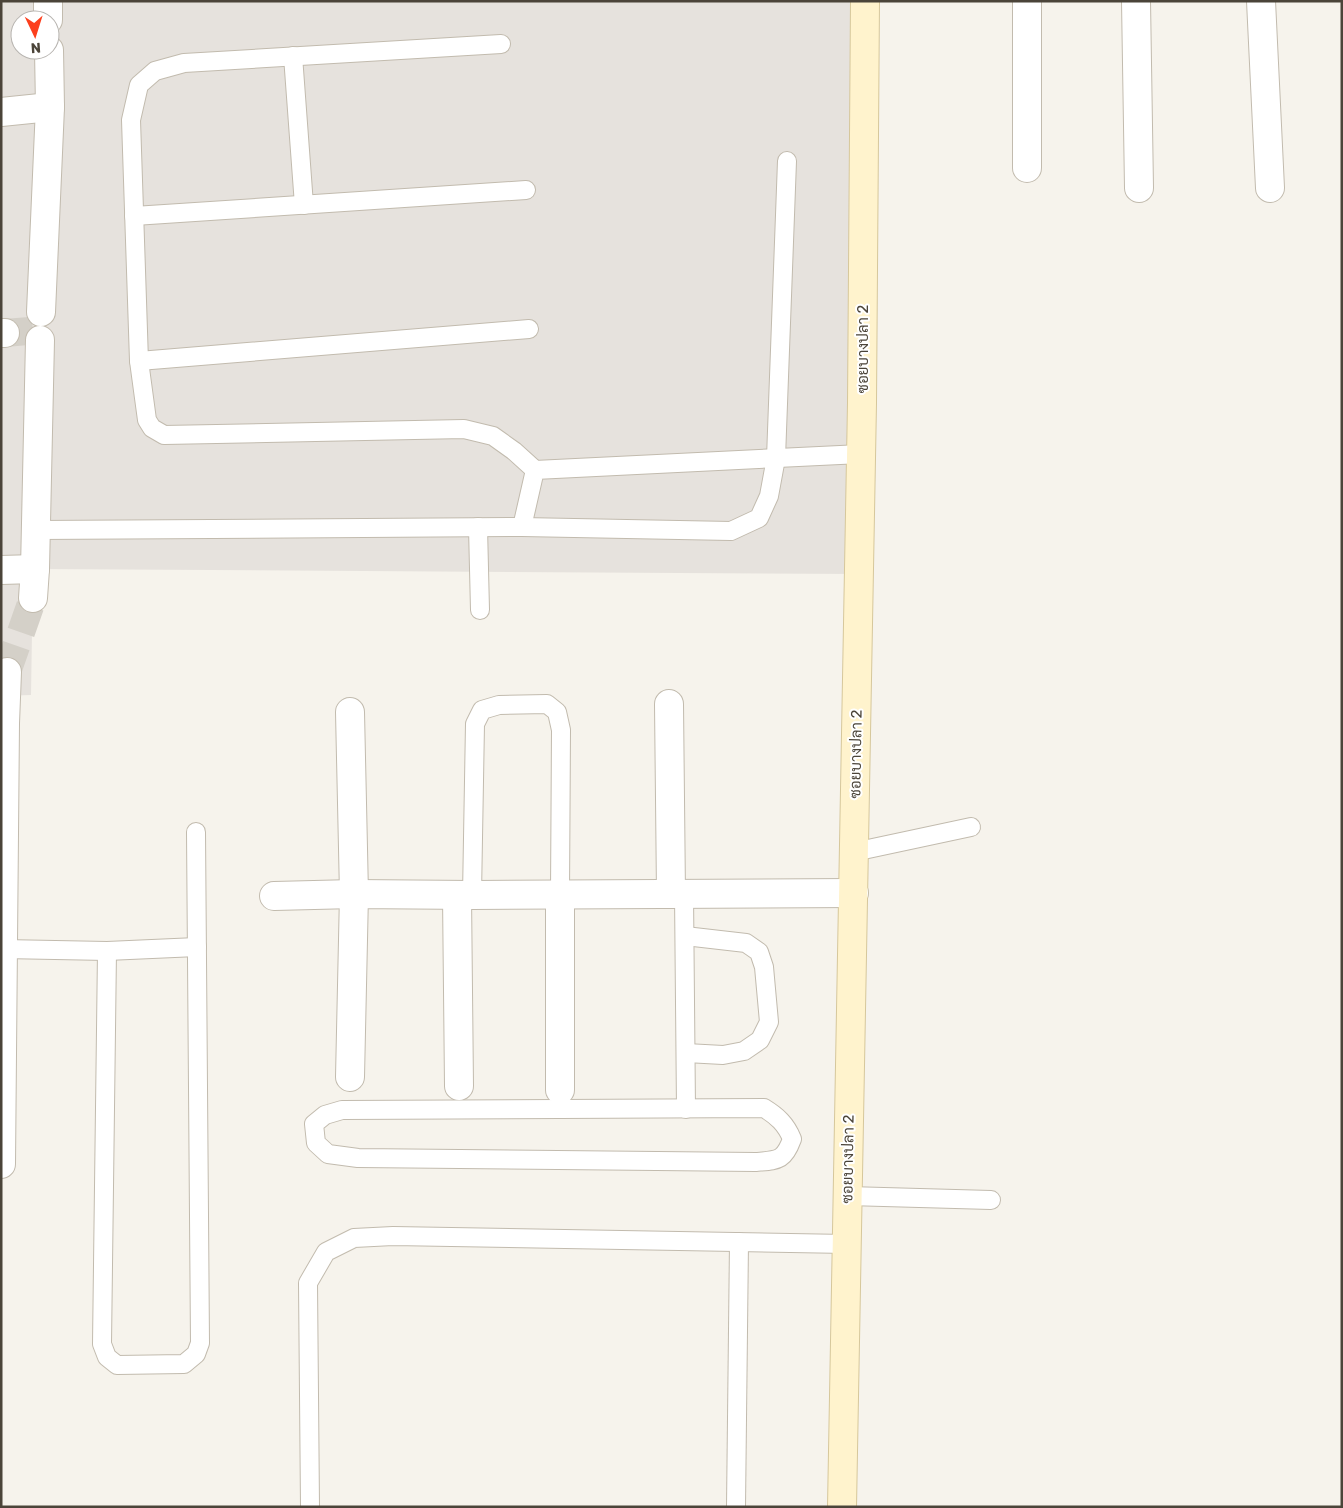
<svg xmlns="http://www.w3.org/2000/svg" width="1343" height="1508" viewBox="0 0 1343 1508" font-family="Rubik,Sarabun,sans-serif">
	<rect width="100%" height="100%" fill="#f6f3ec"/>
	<!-- industrial -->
	<path fill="#e6e2dd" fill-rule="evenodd" d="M1 1H865L859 574 33 569 31 695 1 696ZM20 20H50V50H20Z"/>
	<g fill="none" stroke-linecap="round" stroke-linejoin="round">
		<!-- street-tunnel -->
		<g stroke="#d4d0c8" stroke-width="28" stroke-dasharray="28 14" stroke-linecap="butt">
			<polyline points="5,333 40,330"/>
			<polyline points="7,672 33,598"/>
		</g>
		<!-- lane casing -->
		<g stroke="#c2bbae" stroke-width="20">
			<g id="lane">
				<polyline points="501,44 184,63 155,71 139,85 131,120 139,361 147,420 152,428 164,435 464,429 493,436 514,451 535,470"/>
				<polyline points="293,56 304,205"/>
				<polyline points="134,216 526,190"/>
				<polyline points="139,361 529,329"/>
				<polyline points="478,527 480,610"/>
				<polyline points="522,527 535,470 861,454"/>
				<polyline points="36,530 522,527 731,531 759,518 769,496 776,458 787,161"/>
				<polyline points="854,852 971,827"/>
				<polyline points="684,894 686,1109"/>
				<polyline points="472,895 475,724 482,710 499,705 547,704 557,712 561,730 560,894"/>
				<polyline points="685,936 746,943 759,952 764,967 769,1022 760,1040 744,1051 723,1055 686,1053"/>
				<polyline points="3,949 107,951 197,947"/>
				<polyline points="107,951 102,1344 107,1357 117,1365 184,1364 196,1354 200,1343 196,832"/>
				<path d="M764 1108C777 1116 786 1124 792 1139 784 1161 778 1160 756 1162L358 1158 328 1154 316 1143 314 1124 325 1115 342 1110Z"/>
				<polyline points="848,1196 991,1200"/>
				<polyline points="310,1507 308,1283 326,1252 354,1238 393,1236 847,1244"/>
				<polyline points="736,1507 739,1242"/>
			</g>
		</g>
		<!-- street casing -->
		<g stroke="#c2bbae" stroke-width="30">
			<g id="street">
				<polyline points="48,1 48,20"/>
				<polyline points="1136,1 1139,188"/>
				<polyline points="1261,1 1270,188"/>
				<polyline points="1,112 50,107"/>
				<polyline points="1027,168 1027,1"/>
				<polyline points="41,312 50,107 49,50"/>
				<polyline points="1,333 5,333"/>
				<polyline points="1,570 35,569"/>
				<polyline points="33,598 35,569 40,340"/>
				<polyline points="669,704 671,894"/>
				<polyline points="350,712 354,894 350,1077"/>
				<polyline points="560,894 560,1090"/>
				<polyline points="457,895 459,1086"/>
				<polyline points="274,896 354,894 472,895 854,893"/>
				<polyline points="1,1164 5,723 7,672"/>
			</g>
		</g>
		<!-- secondary casing -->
		<g stroke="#d6c79b" stroke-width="30">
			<polyline id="secondary" points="842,1507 862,403 865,1"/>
		</g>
		<!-- lane -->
		<use href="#lane" stroke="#fff" stroke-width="18"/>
		<!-- street -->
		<use href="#street" stroke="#fff" stroke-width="28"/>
		<!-- secondary -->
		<use href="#secondary" stroke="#fff3cd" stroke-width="28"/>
	</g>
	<g text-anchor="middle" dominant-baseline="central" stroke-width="4" stroke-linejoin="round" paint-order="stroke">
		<!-- street labels -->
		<g font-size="15" fill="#4b4439" stroke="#fff">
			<text transform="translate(863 349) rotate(-90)">ซอยบางปลา 2</text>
			<text transform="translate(856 754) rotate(-89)">ซอยบางปลา 2</text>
			<text transform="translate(848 1159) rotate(-89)">ซอยบางปลา 2</text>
		</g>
	</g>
	<!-- border -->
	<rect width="1343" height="1508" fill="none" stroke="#4b4439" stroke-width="5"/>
	<!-- north arrow -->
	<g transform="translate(35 35) rotate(176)"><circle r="24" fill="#ffffff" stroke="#b7b4b0"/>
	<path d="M0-4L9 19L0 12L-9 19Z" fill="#fc3f1d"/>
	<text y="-8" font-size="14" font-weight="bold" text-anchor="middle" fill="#4b4439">N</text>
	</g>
</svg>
